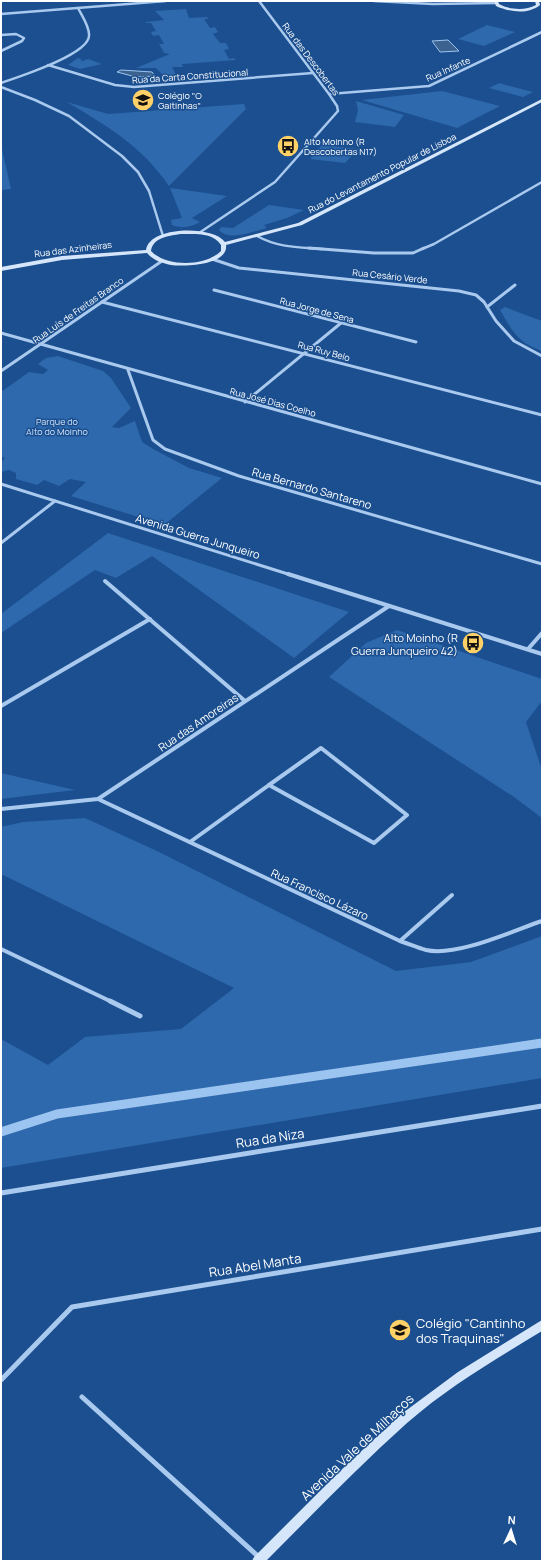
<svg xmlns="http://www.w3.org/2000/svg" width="543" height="1562" viewBox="0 0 543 1562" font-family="Manrope,sans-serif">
	<rect width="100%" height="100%" fill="#1b4f8f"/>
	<!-- green -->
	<g fill="#2e69ad">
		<polygon points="186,9 189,18 207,17 208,19 204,19 210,28 215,27 218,32 213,34 220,43 226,43 229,49 224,50 229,59 234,58 236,60 182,64 183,67 172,67 177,77 166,78 156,68 136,68 170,54 164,53 159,44 164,44 159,35 153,36 151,32 156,31 151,23 146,23 146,22 164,20 155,11"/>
		<polygon points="487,25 515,32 484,46 458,39"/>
		<polygon points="78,58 82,59 80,60 83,61 88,59 102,64 80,69 68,65"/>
		<polygon points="499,83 533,92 523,97 489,88"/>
		<polygon points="442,91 500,106 457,128 362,100"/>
		<polygon points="356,101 404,115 395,127 355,122 358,110"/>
		<path d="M67 102 108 114 244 104 246 109 169 186C141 145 108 127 67 102Z"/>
		<polygon points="1,145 11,189 1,190"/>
		<polygon points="322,145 358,149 345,163 310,159"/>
		<path d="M170 188 227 196 192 218 200 222C191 227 182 229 172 225L171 220 182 218Z"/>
		<path d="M269 205 304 210 287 218 264 225 267 228C254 231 229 242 219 230L221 227 233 228Z"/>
		<path d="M505 307 542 321V351C517 342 513 332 500 310Z"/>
		<polygon points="58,356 103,371 111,378 131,408 112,427 119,428 135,421 142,442 155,450 189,468 222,478 164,525 71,496 86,482 70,479 59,486 44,480 37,485 16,479 16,473 9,470 1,472 1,463 5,458 1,456 1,392 29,372 43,374 48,370 38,364 46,358"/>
		<polygon points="108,533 349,612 294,658 152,556 116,578 95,570 1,633 1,614"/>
		<polygon points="397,630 542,679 542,701 526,722 542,770 542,818 514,797 329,677 366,643"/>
		<polygon points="1,773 75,790 1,799"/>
		<polygon points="85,818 157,851 396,971 471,962 542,936 542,1078 1,1168 1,1039 48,1065 85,1037 181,1029 234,988 1,874 1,827 23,822"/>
	</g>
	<!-- water -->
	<g fill="#3c6290" stroke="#9cc4f0">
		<polygon points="448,40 459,51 440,52 432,41"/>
		<polygon points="121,70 152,72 155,76 136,77 117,72"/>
	</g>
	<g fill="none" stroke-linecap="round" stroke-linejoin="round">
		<!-- stream -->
		<polyline stroke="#9cc4f0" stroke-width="9" points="1,1132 57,1114 542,1043"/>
		<!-- street-far3 -->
		<g stroke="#a9c9ee" stroke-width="2.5">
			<polyline points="374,1 433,4 496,3"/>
			<polyline points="1,14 166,1"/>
			<polyline points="1,35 16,34 24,38 22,41 1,51"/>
			<polyline points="48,65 115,85 134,87 313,73"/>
			<path d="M1 83C18 77 88 55 89 36 90 27 82 16 78 8"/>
			<polyline points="1,87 35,100 69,116 122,156 138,172 149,191 163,236"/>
			<polyline points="329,94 429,86 542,32"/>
			<polyline points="199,233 275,182 338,111 337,106 329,94 259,1"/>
			<path d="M257 236C279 248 298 247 323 249"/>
			<polyline points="422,249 434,244 542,182"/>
		</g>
		<!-- street-far2 -->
		<g stroke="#a9c9ee" stroke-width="3">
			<polyline points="309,248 374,253 413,253 424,248"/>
			<polyline points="212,259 239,268 459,291 476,295 484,302 496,321 514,341 542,356"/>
			<polyline points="214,290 416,342"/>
			<polyline points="102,302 542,415"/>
			<polyline points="487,307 515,285"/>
			<polyline points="1,333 542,484"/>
			<polyline points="128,370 153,440 165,449 239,476 542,564"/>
			<polyline points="1,371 162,261"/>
			<polyline points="245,402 341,323"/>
			<polyline points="1,484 291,575"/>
			<polyline points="1,543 55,501"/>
		</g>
		<!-- street-far1 -->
		<g stroke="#a9c9ee" stroke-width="4">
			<polyline points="288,574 542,654"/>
			<polyline points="105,581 245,701"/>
			<polyline points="528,649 542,633"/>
			<polyline points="1,706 150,619"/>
			<polygon points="321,748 407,815 374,843 269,785"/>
			<path d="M98 799 400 941C409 944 418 948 426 950 457 957 512 931 542 921"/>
			<polyline points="1,809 98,799 389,606"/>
			<polyline points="190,842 269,785"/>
			<polyline points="400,941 452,895"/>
			<polyline points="1,949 112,1002"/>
		</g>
		<!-- street -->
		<g stroke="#a9c9ee" stroke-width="5">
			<polyline points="110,1001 140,1016"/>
			<polyline points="1,1193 542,1106"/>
			<polyline points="1,1380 72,1307 542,1229"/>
			<polyline points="82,1397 260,1558"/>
		</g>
		<!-- secondary -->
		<g fill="#d6e6fa" fill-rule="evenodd">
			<path d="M494 1H498L499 4C510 10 525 11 536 5L535 1H539L540 5C528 15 509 12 496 6Z"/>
			<path d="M542 99V102L302 225 226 245C229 265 184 267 171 265 161 263 153 260 147 253L62 260 1 271V267L62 256 146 250C149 226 213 225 225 242L298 223ZM181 234C195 234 213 232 221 245V251C205 267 166 267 151 251 153 237 169 236 181 234Z"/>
			<path d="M542 1320V1331C496 1359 448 1387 407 1423 358 1467 312 1515 266 1561H252L254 1557 338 1473 400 1415 458 1372Z"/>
		</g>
	</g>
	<!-- icons -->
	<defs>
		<g id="school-disc" transform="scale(1.15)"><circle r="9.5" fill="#ffd166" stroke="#1b4f8f"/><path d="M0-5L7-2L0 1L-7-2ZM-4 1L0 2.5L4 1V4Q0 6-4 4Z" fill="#111"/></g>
		<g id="bus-disc" transform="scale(1.15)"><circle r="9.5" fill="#ffd166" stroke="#1b4f8f"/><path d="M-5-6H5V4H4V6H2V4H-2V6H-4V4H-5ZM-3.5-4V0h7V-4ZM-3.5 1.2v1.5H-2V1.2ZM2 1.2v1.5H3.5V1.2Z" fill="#111"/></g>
	</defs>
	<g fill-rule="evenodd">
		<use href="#school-disc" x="143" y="100"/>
		<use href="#bus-disc" x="288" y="146"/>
		<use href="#bus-disc" x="473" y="643"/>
		<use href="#school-disc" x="400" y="1330"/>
	</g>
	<g text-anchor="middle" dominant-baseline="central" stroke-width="3" stroke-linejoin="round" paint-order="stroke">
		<!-- far-street labels -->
		<g font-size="9" fill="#fff" stroke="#1b4f8f">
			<text transform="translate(311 59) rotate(53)">Rua das Descobertas</text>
			<text transform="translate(448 69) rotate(-24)">Rua Infante</text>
			<text transform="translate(190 76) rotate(-4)">Rua da Carta Constitucional</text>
			<text transform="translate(382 173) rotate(-27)">Rua do Levantamento Popular de Lisboa</text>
			<text transform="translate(73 249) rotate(-7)">Rua das Azinheiras</text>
			<text transform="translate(390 276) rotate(6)">Rua Cesário Verde</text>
			<text transform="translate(78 310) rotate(-35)">Rua Luís de Freitas Branco</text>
			<text transform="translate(317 310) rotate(15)">Rua Jorge de Sena</text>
			<text transform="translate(324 351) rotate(15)">Rua Ruy Belo</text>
			<text transform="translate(273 402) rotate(15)">Rua José Dias Coelho</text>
		</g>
		<!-- far-poi labels -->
		<g font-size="9" fill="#fff" stroke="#1b4f8f" text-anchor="start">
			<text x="158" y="95">Colégio "O<tspan x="158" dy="10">Gaitinhas"</tspan></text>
			<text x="304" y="141">Alto Moinho (R<tspan x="304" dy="10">Descobertas N17)</tspan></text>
		</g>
		<!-- far-park labels -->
		<g font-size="9" fill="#cfe3fa" stroke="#1b4f8f">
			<text x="57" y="421">Parque do<tspan x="57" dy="10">Alto do Moinho</tspan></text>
		</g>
		<!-- street labels -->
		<g font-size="11" fill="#fff" stroke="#1b4f8f">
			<text transform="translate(312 488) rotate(16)">Rua Bernardo Santareno</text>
			<text transform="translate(198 536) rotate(17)">Avenida Guerra Junqueiro</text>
			<text transform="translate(198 722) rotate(-34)">Rua das Amoreiras</text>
			<text transform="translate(320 894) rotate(25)">Rua Francisco Lázaro</text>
		</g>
		<!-- poi labels -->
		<g font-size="11" fill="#fff" stroke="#1b4f8f" text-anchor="end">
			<text x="458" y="637">Alto Moinho (R<tspan x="458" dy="13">Guerra Junqueiro 42)</tspan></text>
		</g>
		<!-- near-street labels -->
		<g font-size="13" fill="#fff" stroke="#1b4f8f">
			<text transform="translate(270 1138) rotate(-9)">Rua da Niza</text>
			<text transform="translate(255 1265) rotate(-9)">Rua Abel Manta</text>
			<text transform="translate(357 1447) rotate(-43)">Avenida Vale de Milhaços</text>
		</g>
		<!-- near-poi labels -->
		<g font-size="13" fill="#fff" stroke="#1b4f8f" text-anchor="start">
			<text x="416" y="1323">Colégio "Cantinho<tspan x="416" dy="15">dos Traquinas"</tspan></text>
		</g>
	</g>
	<!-- border -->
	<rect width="543" height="1562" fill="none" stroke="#ffffff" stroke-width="4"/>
	<!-- north arrow -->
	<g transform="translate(511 1530) rotate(4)" stroke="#1b4f8f" stroke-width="3" paint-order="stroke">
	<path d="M0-3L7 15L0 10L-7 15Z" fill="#ffffff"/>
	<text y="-6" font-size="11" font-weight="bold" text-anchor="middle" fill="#ffffff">N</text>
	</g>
</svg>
